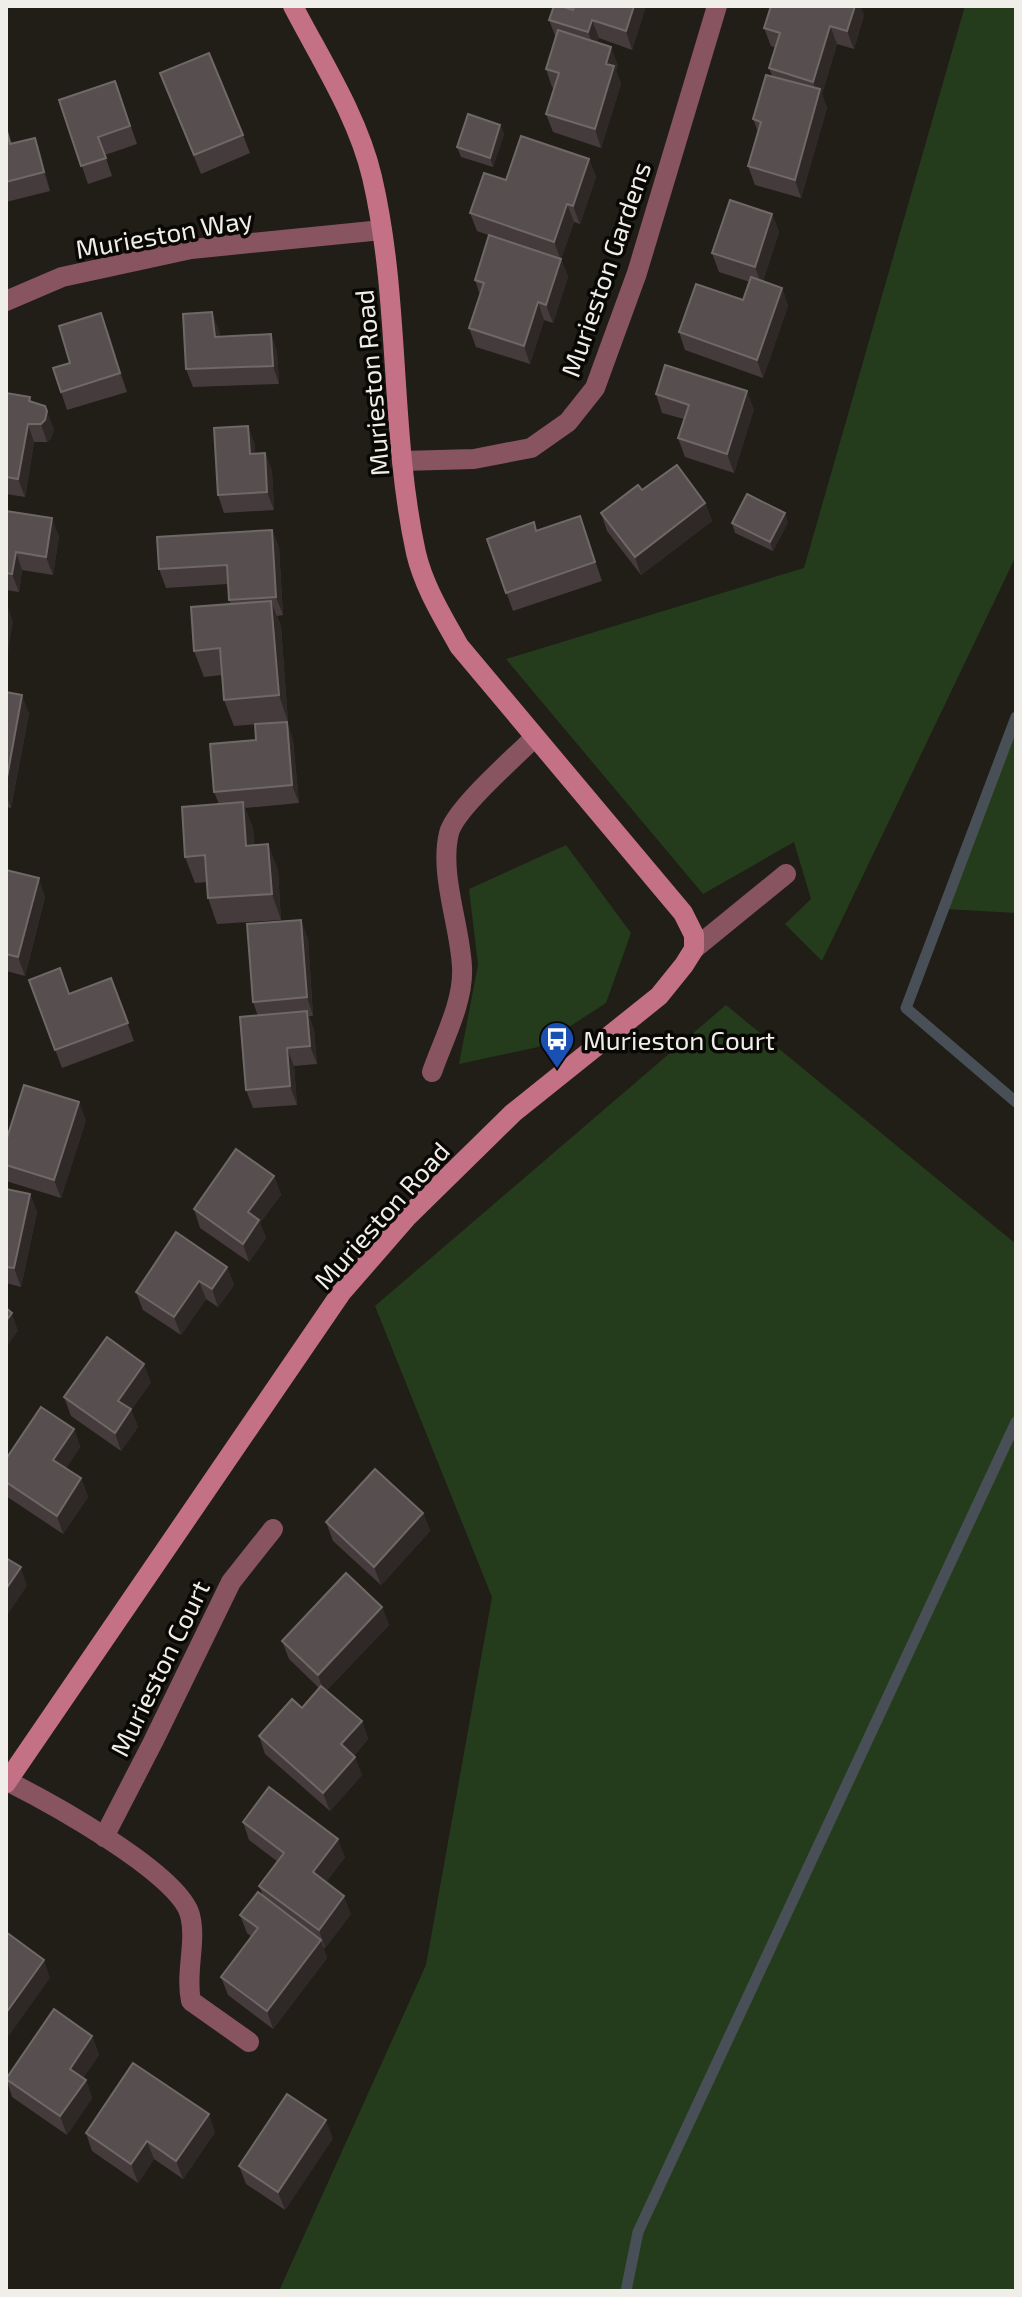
<svg xmlns="http://www.w3.org/2000/svg" width="1022" height="2297" viewBox="0 0 1022 2297" font-family="'Exo 2',sans-serif">
	<rect width="100%" height="100%" fill="#201e16"/>
	<!-- green -->
	<g fill="#253c1c">
		<polygon points="965,6 1016,6 1016,556 822,961 785,924 811,899 794,842 703,894 506,659 804,568"/>
		<polygon points="1016,732 1016,913 945,909"/>
		<polygon points="566,845 631,933 606,1003 538,1047 459,1064 478,965 469,889"/>
		<polygon points="726,1005 1016,1244 1016,2291 279,2291 426,1965 492,1597 375,1306"/>
	</g>
	<g fill="none" stroke-linecap="round" stroke-linejoin="round">
		<!-- stream -->
		<g stroke="#484f57" stroke-width="11">
			<polyline points="1016,717 906,1008 1016,1102"/>
			<polyline points="626,2291 638,2232 1016,1422"/>
		</g>
		<!-- street -->
		<g stroke="#885460" stroke-width="20">
			<polyline points="6,301 62,277 191,249 382,230"/>
			<polyline points="402,461 474,459 531,448 568,422 595,388 637,273 717,6"/>
			<polyline points="694,949 786,874"/>
			<path d="M432 1072C443 1040 464 1002 462 967 460 925 439 874 449 833 455 809 514 758 534 738"/>
			<path d="M7 1781C47 1801 179 1873 190 1915 197 1942 185 1972 191 2001L249 2042"/>
			<polyline points="104,1837 153,1742 231,1582 273,1529"/>
		</g>
		<!-- secondary -->
		<path stroke="#c47185" stroke-width="20" d="M6 1783 341 1293 408 1216 513 1113 659 996 684 965 694 949V935L683 913 459 646C443 617 424 587 416 553 389 429 401 301 372 177 358 117 321 60 293 6"/>
	</g>
	<!-- wall -->
	<g fill="#453b3d">
		<polygon points="554,6 646,6 632,50 599,38 597,43 618,65 616,70 621,84 601,148 553,132 546,114 554,88 552,87 546,69 556,38 549,20"/>
		<polygon points="864,15 854,49 837,44 822,94 827,108 801,198 755,185 748,166 758,132 753,119 772,76 769,68 776,48 771,46 764,28"/>
		<polygon points="160,73 243,135 250,153 201,174"/>
		<polygon points="115,81 137,144 105,155 112,176 88,184 59,100"/>
		<polygon points="500,125 504,134 493,167 461,157 457,147"/>
		<polygon points="6,126 12,144 35,138 41,156 50,191 6,202"/>
		<polygon points="589,159 596,177 580,224 574,222 561,259 568,277 553,323 544,320 530,364 476,347 469,328 480,295 475,280 502,240 477,231 470,213 506,180"/>
		<polygon points="772,214 779,232 763,281 782,288 788,306 763,378 685,350 679,332 743,300 750,282 719,272 712,253"/>
		<polygon points="219,330 220,337 271,334 277,352 279,384 193,387 186,369"/>
		<polygon points="108,331 127,392 67,410 61,392 70,363"/>
		<polygon points="6,393 30,397 32,402 54,429 51,438 47,442 34,442 25,497 6,494"/>
		<polygon points="656,394 754,409 734,473 685,457 678,438 684,419 662,413"/>
		<polygon points="255,444 255,454 265,453 272,471 274,510 224,513 218,495"/>
		<polygon points="642,490 705,503 712,521 641,575 607,531 601,513"/>
		<polygon points="6,511 59,536 53,575 22,570 19,592 6,590"/>
		<polygon points="580,516 602,581 513,611 487,539 537,531"/>
		<polygon points="788,522 773,551 735,533 732,523"/>
		<polygon points="272,530 279,548 283,615 277,616 281,627 288,722 234,726 224,700 222,675 204,677 194,651 230,604 228,584 166,588 159,569"/>
		<polygon points="6,692 29,713 11,808 6,807"/>
		<polygon points="287,722 293,740 299,803 245,808 253,828 254,846 268,844 278,871 281,920 217,924 208,898 207,882 195,883 185,857 219,804 214,792"/>
		<polygon points="6,870 45,897 25,976 6,971"/>
		<polygon points="308,938 313,1016 309,1016 314,1030 317,1064 294,1066 297,1105 253,1108 246,1090 258,1016 253,1002"/>
		<polygon points="111,978 134,1041 62,1068 29,980 69,994"/>
		<polygon points="86,1120 61,1198 6,1181 6,1141"/>
		<polygon points="274,1176 281,1195 260,1223 266,1238 249,1262 200,1228 194,1209"/>
		<polygon points="6,1189 30,1194 37,1212 21,1287 6,1283"/>
		<polygon points="227,1267 234,1285 218,1307 206,1299 181,1335 143,1310 136,1292"/>
		<polygon points="151,1382 131,1410 138,1427 121,1451 71,1416 64,1397"/>
		<polygon points="74,1429 80,1447 66,1468 81,1478 88,1497 63,1534 6,1496 6,1459"/>
		<polygon points="423,1513 430,1531 381,1585 333,1541 326,1522"/>
		<polygon points="382,1607 389,1625 326,1691 362,1721 368,1739 354,1756 362,1775 330,1811 265,1754 259,1736 302,1708 319,1688 289,1659 282,1641"/>
		<polygon points="243,1822 345,1857 326,1882 351,1914 325,1948 323,1947 327,1958 273,2029 228,1995 221,1977 252,1937 247,1933 240,1915 263,1896 259,1886 278,1862 249,1840"/>
		<polygon points="92,2036 99,2055 83,2078 86,2080 92,2098 67,2135 12,2097 6,2078"/>
		<polygon points="215,2132 183,2179 154,2159 138,2183 92,2151 86,2133"/>
		<polygon points="333,2138 285,2210 246,2184 239,2166"/>
	</g>
	<!-- shaded-wall -->
	<g fill="#2e2826">
		<polygon points="634,6 646,6 632,50 626,31"/>
		<polygon points="855,6 861,6 864,15 854,49 847,31"/>
		<polygon points="592,20 599,38 595,51 588,32"/>
		<polygon points="830,26 837,44 822,94 827,108 801,198 795,180 818,96 813,82"/>
		<polygon points="611,47 618,65 616,70 621,84 601,148 595,129 606,64"/>
		<polygon points="500,125 504,134 493,167 490,158"/>
		<polygon points="35,138 41,156 50,191 44,172"/>
		<polygon points="589,159 596,177 580,224 573,206"/>
		<polygon points="567,204 574,222 561,260 554,242"/>
		<polygon points="772,214 779,232 762,285 755,267"/>
		<polygon points="561,259 568,277 553,323 546,305"/>
		<polygon points="782,288 788,306 763,378 757,360"/>
		<polygon points="538,302 544,320 530,364 524,346"/>
		<polygon points="212,312 219,330 222,356 215,337"/>
		<polygon points="101,313 108,331 127,392 120,373"/>
		<polygon points="271,334 277,352 279,384 273,366"/>
		<polygon points="747,391 754,409 734,473 727,454"/>
		<polygon points="47,411 54,429 51,438 47,442 41,424"/>
		<polygon points="28,424 34,442 25,497 18,479"/>
		<polygon points="248,426 255,444 256,472 250,454"/>
		<polygon points="265,453 272,471 274,510 267,492"/>
		<polygon points="705,503 712,521 641,575 635,557"/>
		<polygon points="785,513 788,522 773,551 770,542"/>
		<polygon points="52,518 59,536 53,575 46,557"/>
		<polygon points="272,530 279,548 283,615 276,597"/>
		<polygon points="16,552 22,570 19,592 12,574"/>
		<polygon points="271,601 281,627 288,722 279,695"/>
		<polygon points="7,604 13,622 6,664 6,609"/>
		<polygon points="22,695 29,713 11,808 6,794 6,783"/>
		<polygon points="287,722 293,740 299,803 292,785"/>
		<polygon points="243,802 253,828 255,872 246,846"/>
		<polygon points="268,844 278,871 281,920 272,894"/>
		<polygon points="39,878 45,897 25,976 18,957"/>
		<polygon points="301,920 308,938 313,1016 307,997"/>
		<polygon points="307,1011 314,1030 317,1064 310,1046"/>
		<polygon points="287,1048 294,1066 297,1105 290,1086"/>
		<polygon points="79,1102 86,1120 61,1198 54,1180"/>
		<polygon points="274,1176 281,1195 260,1223 266,1238 249,1262 243,1244 248,1212"/>
		<polygon points="30,1194 37,1212 21,1287 14,1268"/>
		<polygon points="227,1267 234,1285 218,1307 212,1289"/>
		<polygon points="199,1281 206,1299 181,1335 174,1317"/>
		<polygon points="12,1313 18,1331 6,1348 6,1321"/>
		<polygon points="144,1364 151,1382 131,1410 138,1427 121,1451 115,1433 118,1401"/>
		<polygon points="74,1429 80,1447 60,1478 53,1460"/>
		<polygon points="81,1478 88,1497 63,1534 57,1516"/>
		<polygon points="423,1513 430,1531 381,1585 374,1567"/>
		<polygon points="21,1567 27,1586 6,1617 6,1589"/>
		<polygon points="382,1607 389,1625 324,1693 318,1675"/>
		<polygon points="362,1721 368,1739 348,1763 341,1744"/>
		<polygon points="355,1757 362,1775 330,1811 323,1793"/>
		<polygon points="338,1839 345,1857 320,1891 313,1872"/>
		<polygon points="344,1896 351,1914 325,1948 319,1930"/>
		<polygon points="321,1940 327,1958 273,2029 267,2011"/>
		<polygon points="44,1960 50,1978 6,2040 6,2013"/>
		<polygon points="92,2036 99,2055 77,2087 70,2069"/>
		<polygon points="86,2080 92,2098 67,2135 60,2116"/>
		<polygon points="209,2114 215,2132 183,2179 176,2161"/>
		<polygon points="326,2120 333,2138 285,2210 278,2192"/>
		<polygon points="147,2141 154,2159 138,2183 131,2164"/>
	</g>
	<!-- building -->
	<g fill="#574f4f" stroke="#6f6867" stroke-width="2">
		<polygon points="554,6 561,6 573,10 574,6 634,6 626,31 592,20 588,32 549,20"/>
		<polygon points="771,6 855,6 847,31 830,26 813,82 769,68 780,33 764,28"/>
		<polygon points="558,30 611,47 606,64 614,66 595,129 546,114 559,73 546,69"/>
		<polygon points="209,53 243,135 194,155 160,73"/>
		<polygon points="766,75 820,89 795,180 748,166 761,122 753,119"/>
		<polygon points="115,81 130,126 98,137 106,158 81,166 59,100"/>
		<polygon points="468,114 500,125 490,158 457,147"/>
		<polygon points="6,127 10,144 35,138 44,172 6,182"/>
		<polygon points="521,136 589,159 573,206 567,204 554,242 470,213 484,173 506,180"/>
		<polygon points="730,200 772,214 755,267 712,253"/>
		<polygon points="489,235 561,259 546,305 538,302 524,346 469,328 484,283 475,280"/>
		<polygon points="751,277 782,288 757,360 679,332 696,284 743,300"/>
		<polygon points="212,312 215,337 271,334 273,366 186,369 183,314"/>
		<polygon points="101,313 120,373 61,392 53,368 70,363 59,326"/>
		<polygon points="665,365 747,391 727,454 678,438 689,405 656,394"/>
		<polygon points="6,393 30,397 29,401 45,406 47,411 45,420 41,424 28,424 18,479 6,477"/>
		<polygon points="248,426 250,454 265,453 267,492 218,495 214,428"/>
		<polygon points="677,465 705,503 635,557 601,513 638,485 642,490"/>
		<polygon points="747,494 785,513 770,542 732,523"/>
		<polygon points="6,511 52,518 46,557 16,552 12,574 6,573"/>
		<polygon points="580,516 595,562 506,593 487,539 534,522 536,531"/>
		<polygon points="272,530 276,597 229,600 227,565 159,569 157,537"/>
		<polygon points="271,601 279,695 224,700 220,648 194,651 191,607"/>
		<polygon points="6,692 22,695 6,783"/>
		<polygon points="287,722 292,785 214,792 210,744 256,740 255,724"/>
		<polygon points="243,802 246,846 268,844 272,894 208,898 205,855 185,857 182,807"/>
		<polygon points="6,870 39,878 18,957 6,954"/>
		<polygon points="301,920 307,997 253,1002 247,924"/>
		<polygon points="60,968 69,994 111,978 128,1023 55,1050 29,980"/>
		<polygon points="307,1011 310,1046 287,1048 290,1086 246,1090 240,1017"/>
		<polygon points="24,1085 79,1102 54,1180 6,1165 6,1141"/>
		<polygon points="236,1149 274,1176 248,1212 259,1220 243,1244 194,1209"/>
		<polygon points="6,1189 30,1194 14,1268 6,1267"/>
		<polygon points="176,1232 227,1267 212,1289 199,1281 174,1317 136,1292"/>
		<polygon points="6,1308 12,1313 6,1321"/>
		<polygon points="107,1337 144,1364 118,1401 131,1409 115,1433 64,1397"/>
		<polygon points="41,1407 74,1429 53,1460 81,1478 57,1516 6,1482 6,1459"/>
		<polygon points="375,1469 423,1513 374,1567 326,1522"/>
		<polygon points="6,1558 21,1567 6,1589"/>
		<polygon points="346,1573 382,1607 318,1675 282,1641"/>
		<polygon points="321,1686 362,1721 341,1744 355,1757 323,1793 259,1736 292,1699 302,1708"/>
		<polygon points="269,1787 338,1839 313,1872 344,1896 319,1930 259,1886 284,1853 243,1822"/>
		<polygon points="258,1892 321,1940 267,2011 221,1977 258,1928 240,1915"/>
		<polygon points="6,1932 44,1960 6,2013"/>
		<polygon points="54,2009 92,2036 70,2069 86,2080 60,2116 6,2079"/>
		<polygon points="133,2063 209,2114 176,2161 147,2141 131,2164 86,2133"/>
		<polygon points="287,2094 326,2120 278,2192 239,2166"/>
	</g>
	<!-- icons -->
	<defs>
		<g id="bus-pin" transform="scale(1.8)"><path d="M0 17L-7.5 6A9.5 9.5 0 1 1 7.5 6Z" fill="#1a4fb4" stroke="#090805"/><path d="M-5-6H5V4H4V6H2V4H-2V6H-4V4H-5ZM-3.5-4V0h7V-4ZM-3.5 1.2v1.5H-2V1.2ZM2 1.2v1.5H3.5V1.2Z" fill="#fff"/></g>
	</defs>
	<g fill-rule="evenodd">
		<use href="#bus-pin" x="557" y="1039"/>
	</g>
	<g text-anchor="middle" dominant-baseline="central" stroke-width="7" stroke-linejoin="round" paint-order="stroke">
		<!-- street labels -->
		<g font-size="26" fill="#efeee8" stroke="#090805">
			<text transform="translate(164 233) rotate(-10)">Murieston Way</text>
			<text transform="translate(605 269) rotate(-71)">Murieston Gardens</text>
			<text transform="translate(371 383) rotate(-95)">Murieston Road</text>
			<text transform="translate(381 1215) rotate(-48)">Murieston Road</text>
			<text transform="translate(159 1668) rotate(-64)">Murieston Court</text>
		</g>
		<!-- poi labels -->
		<g font-size="26" fill="#efeee8" stroke="#090805" text-anchor="start">
			<text x="583" y="1039">Murieston Court</text>
		</g>
	</g>
	<!-- border -->
	<rect width="1022" height="2297" fill="none" stroke="#efeee8" stroke-width="16"/>
</svg>
